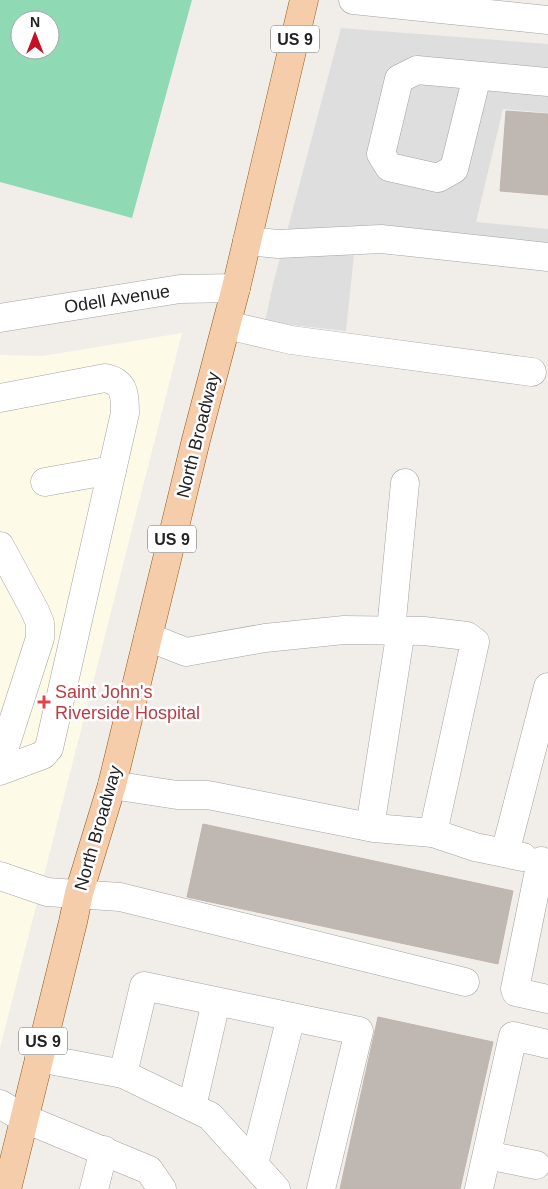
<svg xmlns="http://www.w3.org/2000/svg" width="548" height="1189" viewBox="0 0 548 1189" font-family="Arial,sans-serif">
	<rect width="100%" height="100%" fill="#f1eeea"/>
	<!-- education -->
	<polygon fill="#fdfbe7" points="182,333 0,1048 0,355 43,356"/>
	<!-- pitch -->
	<path fill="#8fd9b5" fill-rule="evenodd" d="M0 0H192L132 218 0 182ZM20 20H50V50H20Z"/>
	<!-- parking -->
	<polygon fill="#dedede" points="341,28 548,44 548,113 503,109 476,222 548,229 548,270 355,245 346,331 265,322 273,284"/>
	<!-- building -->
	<g fill="#bfb7b2" stroke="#c2b4ad">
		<polygon points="506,111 548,114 548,195 500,191"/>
		<polygon points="203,824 513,891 498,964 187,897"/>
		<polygon points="378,1017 493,1042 460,1189 340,1189"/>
	</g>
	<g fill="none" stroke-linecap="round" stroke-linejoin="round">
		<!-- minor casing -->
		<g stroke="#a3a3a3" stroke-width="29">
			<g id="minor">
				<polyline points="353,0 548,20"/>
				<polyline points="477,76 454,169 438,178 389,167 381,154 399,79 417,70 548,82"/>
				<polyline points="247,241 278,244 381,239 548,257"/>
				<polyline points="0,318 180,289 236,288"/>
				<polyline points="227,325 291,340 532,372"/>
				<path d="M0 398 105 378C125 382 125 395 125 413L49 748 43 755 0 771"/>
				<polyline points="45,482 112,470"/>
				<polyline points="0,546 35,611 40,623 40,638 0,762"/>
				<polyline points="391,630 405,483"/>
				<polyline points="112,785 177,795 208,795 374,828 433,833 475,642 467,636 424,631 344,630 265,638 186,652 148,637"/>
				<polyline points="370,827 401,630"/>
				<polyline points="433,833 475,847 523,857"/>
				<polyline points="505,853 548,687"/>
				<polyline points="541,861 515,989 516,992 548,999"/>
				<polyline points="0,876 47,892 120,897 465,982"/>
				<polyline points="39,1058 123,1074 210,1116 276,1189"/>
				<polyline points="123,1074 144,986 359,1031 321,1189"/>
				<polyline points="0,1104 23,1118 149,1170 162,1189"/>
				<polyline points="192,1107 216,1002"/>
				<polyline points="487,1155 536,1165"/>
				<polyline points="254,1164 291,1017"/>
				<polyline points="94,1189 104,1150"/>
				<polyline points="479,1189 513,1036 548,1044"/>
			</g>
		</g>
		<!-- major casing -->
		<g stroke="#93580d" stroke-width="29">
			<polyline id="major" points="7,1189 73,922 79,893 112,785 196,440 236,288 304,0"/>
		</g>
		<!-- minor -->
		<use href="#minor" stroke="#fff" stroke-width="28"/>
		<!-- major -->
		<use href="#major" stroke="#f5cdab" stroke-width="28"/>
	</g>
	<!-- markers -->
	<path fill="#e0444e" stroke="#fff" stroke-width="2" d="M41.5 694.5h5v5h5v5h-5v5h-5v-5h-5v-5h5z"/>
	<g text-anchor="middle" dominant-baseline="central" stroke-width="5" stroke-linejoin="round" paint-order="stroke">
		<!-- shield labels -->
		<g fill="#fff" stroke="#646464" stroke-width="1">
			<rect x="271" y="25.5" width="48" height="27" rx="4"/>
			<rect x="148" y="525.5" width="48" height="27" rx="4"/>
			<rect x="19" y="1027.5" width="48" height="27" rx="4"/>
		</g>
		<g font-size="16" font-weight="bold" fill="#222">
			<text x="295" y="39">US 9</text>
			<text x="172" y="539">US 9</text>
			<text x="43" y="1041">US 9</text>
		</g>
		<!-- street labels -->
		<g font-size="18" fill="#222" stroke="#fff">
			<text transform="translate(117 299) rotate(-9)">Odell Avenue</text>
			<text transform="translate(198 435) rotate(-76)">North Broadway</text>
			<text transform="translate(98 828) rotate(-74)">North Broadway</text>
		</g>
		<!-- health labels -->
		<g font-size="18" fill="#be3a42" stroke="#fff" text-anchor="start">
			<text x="55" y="692">Saint John's<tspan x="55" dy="21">Riverside Hospital</tspan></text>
		</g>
	</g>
	<!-- north arrow -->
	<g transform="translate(35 35)"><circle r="24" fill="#ffffff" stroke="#a7a7a7"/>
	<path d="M0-4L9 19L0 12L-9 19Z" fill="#c31123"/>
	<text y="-8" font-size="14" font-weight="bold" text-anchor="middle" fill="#222222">N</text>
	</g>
</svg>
